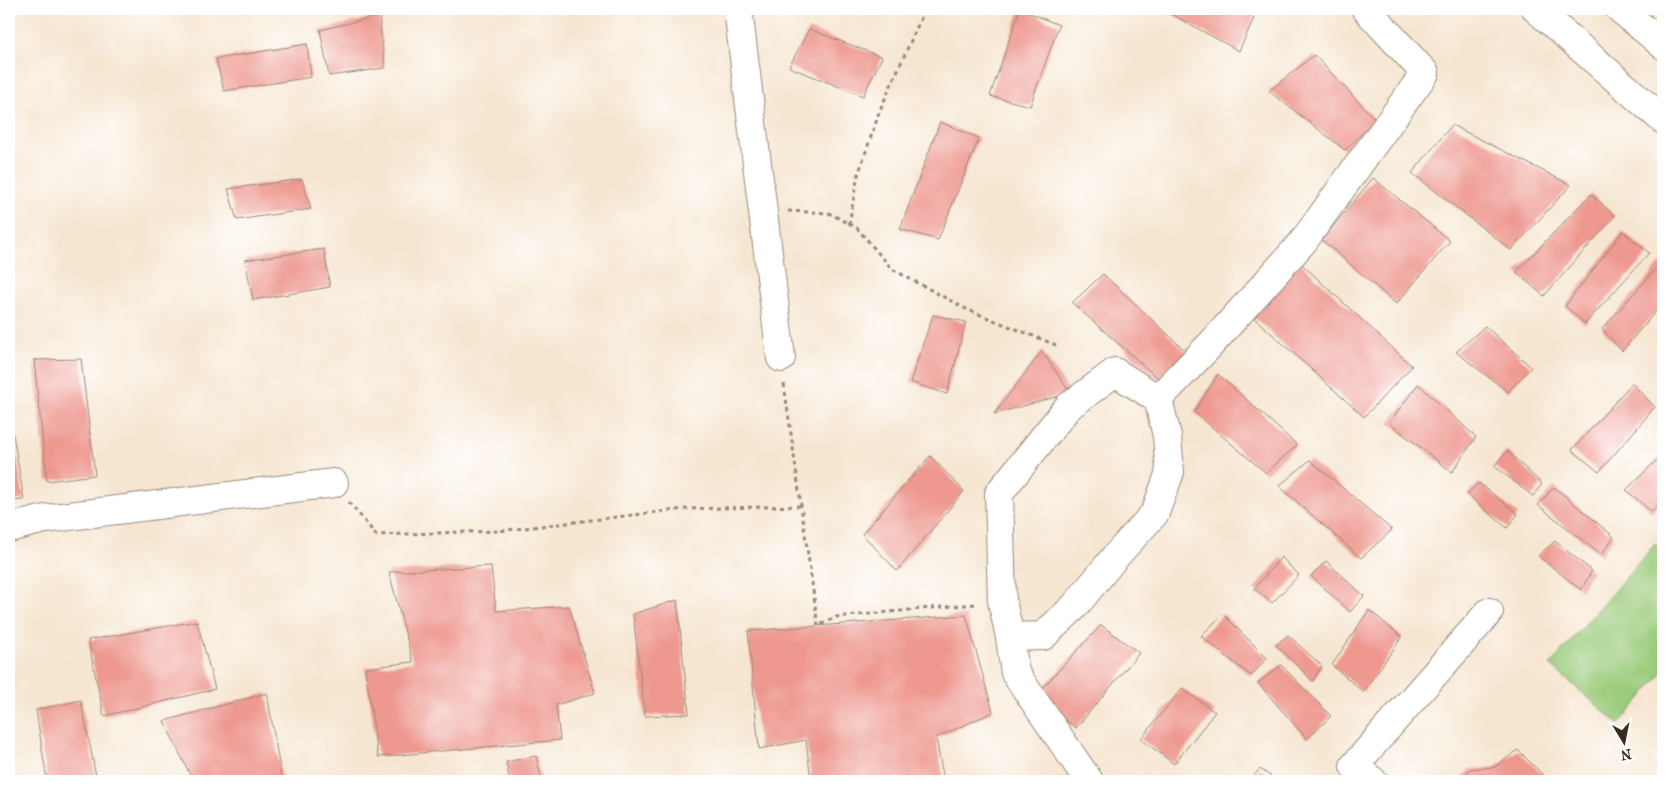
<svg xmlns="http://www.w3.org/2000/svg" width="1672" height="790" viewBox="0 0 1672 790" font-family="'IM FELL French Canon',serif">
	<rect width="100%" height="100%" fill="#fff"/>
	<filter id="ink" filterUnits="userSpaceOnUse"><feTurbulence type="fractalNoise" baseFrequency=".02" numOctaves="2"/><feDisplacementMap in="SourceGraphic" scale="10" xChannelSelector="R" yChannelSelector="G"/><feConvolveMatrix kernelMatrix="1 2 1 2 8 2 1 2 1" color-interpolation-filters="sRGB"/></filter>
	<filter id="wash" filterUnits="userSpaceOnUse"><feTurbulence type="fractalNoise" baseFrequency=".0096" numOctaves="4" result="noise"/><feDisplacementMap in="SourceGraphic" scale="20" xChannelSelector="R" yChannelSelector="G"/><feGaussianBlur stdDeviation="1.12" result="paint"/><feColorMatrix in="noise" values="0 0 0 0 0 0 0 0 0 0 0 0 0 0 0 0 0 1.4 0 .05"/><feComposite in="paint" operator="in"/></filter>
	<g filter="url(#wash)">
		<rect width="100%" height="100%" fill="#f6e6d1"/>
		<!-- green -->
		<polygon fill="#9bcc7b" stroke="#6b7b4c" points="1655,544 1663,551 1663,672 1619,724 1550,665"/>
		<g id="blocks">
			<!-- building -->
			<g fill="#ee988f">
				<polygon points="1020,9 1059,25 1030,106 990,96"/>
				<polygon points="1162,9 1238,9 1254,18 1239,51"/>
				<polygon points="379,16 385,68 329,76 320,30"/>
				<polygon points="809,29 882,57 863,96 789,67"/>
				<polygon points="307,44 311,77 224,91 216,59"/>
				<polygon points="1314,55 1376,120 1345,150 1269,91"/>
				<polygon points="940,122 979,138 938,240 900,229"/>
				<polygon points="1452,125 1571,185 1511,250 1412,173"/>
				<polygon points="1373,178 1450,241 1396,304 1322,240"/>
				<polygon points="302,179 311,209 237,220 228,189"/>
				<polygon points="1591,194 1615,216 1544,296 1516,272"/>
				<polygon points="1623,231 1649,253 1585,324 1565,306"/>
				<polygon points="324,249 330,287 253,300 245,260"/>
				<polygon points="1295,258 1412,366 1364,417 1251,315"/>
				<polygon points="1662,262 1663,263 1663,303 1622,351 1602,329"/>
				<polygon points="1103,274 1189,354 1160,380 1072,303"/>
				<polygon points="933,315 966,322 947,394 910,382"/>
				<polygon points="1485,326 1531,367 1508,392 1456,352"/>
				<polygon points="1042,351 1070,393 994,414"/>
				<polygon points="81,359 95,475 47,481 34,360"/>
				<polygon points="1218,374 1297,445 1266,473 1194,412"/>
				<polygon points="1632,383 1655,407 1599,472 1572,450"/>
				<polygon points="1418,384 1476,437 1452,472 1389,423"/>
				<polygon points="9,434 13,434 24,500 9,501"/>
				<polygon points="1507,451 1542,484 1533,496 1494,466"/>
				<polygon points="1663,454 1663,498 1652,512 1626,490"/>
				<polygon points="930,456 964,491 897,571 862,534"/>
				<polygon points="1310,460 1392,530 1361,558 1279,486"/>
				<polygon points="1479,483 1518,514 1507,528 1467,494"/>
				<polygon points="1554,487 1614,537 1601,555 1538,505"/>
				<polygon points="1555,541 1592,571 1581,590 1538,556"/>
				<polygon points="1281,557 1299,575 1272,603 1254,589"/>
				<polygon points="1326,561 1364,596 1350,612 1311,576"/>
				<polygon points="491,566 496,611 569,606 595,693 556,705 560,740 378,757 365,668 413,662 389,572"/>
				<polygon points="677,600 689,714 645,716 633,614"/>
				<polygon points="1369,610 1402,637 1363,692 1332,665"/>
				<polygon points="1223,614 1267,658 1251,676 1201,636"/>
				<polygon points="966,615 993,712 936,738 944,781 811,781 806,740 759,749 748,631"/>
				<polygon points="197,621 215,689 104,716 88,640"/>
				<polygon points="1101,625 1139,653 1076,728 1034,697"/>
				<polygon points="1288,635 1322,666 1313,681 1276,645"/>
				<polygon points="1281,665 1331,716 1307,739 1258,683"/>
				<polygon points="1182,688 1215,712 1174,764 1141,739"/>
				<polygon points="267,693 282,781 193,781 164,721"/>
				<polygon points="81,700 97,781 47,781 36,710"/>
				<polygon points="1518,750 1549,781 1458,781 1470,769 1495,767"/>
				<polygon points="536,756 542,781 510,781 506,762"/>
				<polygon points="1260,769 1278,781 1249,781"/>
			</g>
		</g>
	</g>
	<g filter="url(#ink)">
		<use href="#blocks" fill-opacity="0" stroke="#988878" stroke-width="1"/>
		<g fill="none" stroke-linecap="round" stroke-linejoin="round">
			<!-- street casing -->
			<g stroke="#988878" stroke-width="30">
				<g id="street">
					<polyline points="738,9 781,358"/>
					<polyline points="9,528 45,519 334,483"/>
					<polyline points="1010,637 1043,636 1074,607 1115,557 1155,513 1170,472 1167,436 1158,399"/>
					<polyline points="1089,781 1015,673 1010,637 1002,601 999,493 1068,407 1115,372 1158,399 1211,344 1302,243 1425,73 1366,9"/>
					<polyline points="1373,781 1354,766 1489,612"/>
				</g>
			</g>
			<!-- highway casing -->
			<g stroke="#988878" stroke-width="30">
				<g id="highway">
					<polyline points="1536,9 1663,120"/>
					<polyline points="1620,9 1663,45"/>
				</g>
			</g>
			<!-- path -->
			<g stroke="#988878" stroke-width="3" stroke-dasharray="4 4" stroke-linecap="butt">
				<polyline points="788,211 829,213 857,228 892,269 966,309 1056,345"/>
				<polyline points="849,224 858,175 880,110 925,9"/>
				<polyline points="784,384 818,626 836,617 975,604"/>
				<polyline points="349,502 376,535 499,531 684,509 801,506"/>
			</g>
			<!-- street -->
			<use href="#street" stroke="#fff" stroke-width="28"/>
			<!-- highway -->
			<use href="#highway" stroke="#fff" stroke-width="28"/>
		</g>
	</g>
	<!-- margin -->
	<rect width="1672" height="790" fill="none" stroke="#fff" stroke-width="30"/>
	<!-- north arrow -->
	<g transform="translate(1624 742) rotate(170)" stroke="#ffffff" stroke-width="4" paint-order="stroke">
	<path d="M0-4L9 19L0 12L-9 19Z" fill="#3b2a1e"/>
	<text y="-8" font-size="14" font-weight="bold" text-anchor="middle" fill="#3b2a1e">N</text>
	</g>
</svg>
